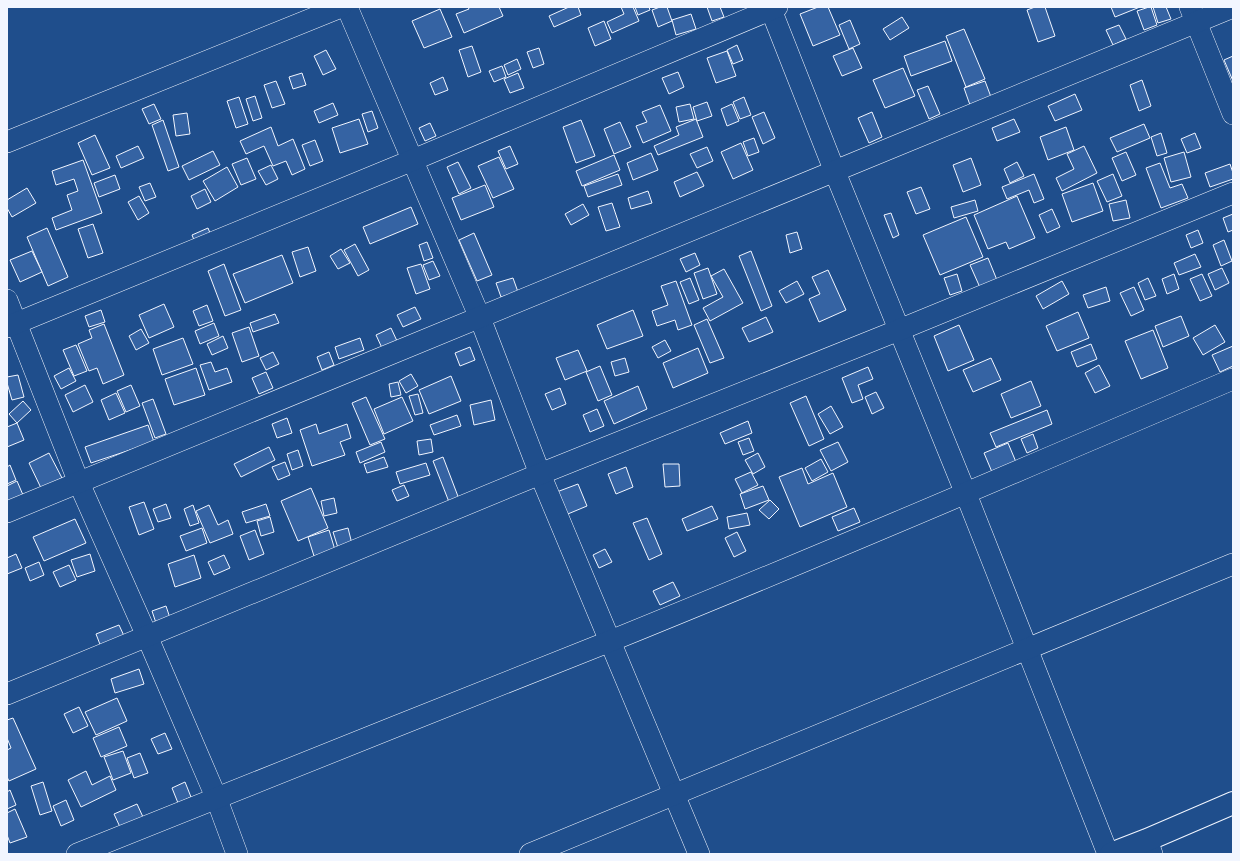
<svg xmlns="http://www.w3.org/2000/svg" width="1240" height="861" viewBox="0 0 1240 861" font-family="Ubuntu,sans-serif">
	<rect width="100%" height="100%" fill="#1f4e8c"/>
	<!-- building -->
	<g fill="#3563a3" stroke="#f2f6ff">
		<polygon points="468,7 499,7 503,16 464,33 456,14 469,9"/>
		<polygon points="569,7 578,7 581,15 554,27 549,16"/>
		<polygon points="621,7 633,7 639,21 612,33 607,22 624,14"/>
		<polygon points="635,7 649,7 650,10 638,15"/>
		<polygon points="660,7 667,7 672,21 658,27 652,10"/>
		<polygon points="707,7 720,7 724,17 712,21"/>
		<polygon points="818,7 828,7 840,35 813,46 800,14"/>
		<polygon points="1035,7 1045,7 1055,36 1038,42 1027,10"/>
		<polygon points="1111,7 1140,7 1115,17"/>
		<polygon points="1149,7 1151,7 1157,25 1144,30 1137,11"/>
		<polygon points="1153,7 1166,7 1171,19 1158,23"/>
		<polygon points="440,9 452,37 424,48 412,21"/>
		<polygon points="691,14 696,29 676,35 672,20"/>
		<polygon points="902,17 909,28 890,40 883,29"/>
		<polygon points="850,20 860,44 849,49 839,25"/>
		<polygon points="604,21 611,39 595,46 588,28"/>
		<polygon points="1119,25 1126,39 1113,45 1106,30"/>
		<polygon points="964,29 985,79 966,87 946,36"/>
		<polygon points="945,41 952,61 911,76 904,56"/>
		<polygon points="737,45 743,60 733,64 727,50"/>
		<polygon points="472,46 481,72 468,77 459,50"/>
		<polygon points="539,48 544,64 533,68 527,52"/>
		<polygon points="853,48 862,68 842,76 833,56"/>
		<polygon points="326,50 336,69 323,75 314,56"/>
		<polygon points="727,51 736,76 716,83 707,58"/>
		<polygon points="1233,56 1233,81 1224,60"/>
		<polygon points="517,59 521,69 508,75 504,65"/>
		<polygon points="502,66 506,77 494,82 489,71"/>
		<polygon points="903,68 915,96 885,108 873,80"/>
		<polygon points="678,72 684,87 669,94 662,78"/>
		<polygon points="302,73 306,85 293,89 289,77"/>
		<polygon points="518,73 524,88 510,93 504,79"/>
		<polygon points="443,77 448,90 435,95 430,83"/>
		<polygon points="1142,80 1151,106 1139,111 1130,85"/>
		<polygon points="276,81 285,104 272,108 264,85"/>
		<polygon points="985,81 991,97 970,105 964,88"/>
		<polygon points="928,86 940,114 929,119 917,90"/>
		<polygon points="1075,94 1082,110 1055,121 1048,106"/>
		<polygon points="255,96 262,118 253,121 246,99"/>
		<polygon points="239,97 248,124 236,128 227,101"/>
		<polygon points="744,97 751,115 740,119 733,102"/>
		<polygon points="707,102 712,116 697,121 693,107"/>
		<polygon points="333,103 338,115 319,123 314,111"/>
		<polygon points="154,104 161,119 149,124 142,109"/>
		<polygon points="690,104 694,119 679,122 676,107"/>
		<polygon points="732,104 739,121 727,126 721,109"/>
		<polygon points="660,105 671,131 643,143 636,126 647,122 642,112"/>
		<polygon points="372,111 378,128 368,132 362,114"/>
		<polygon points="764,112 775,138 763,144 752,117"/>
		<polygon points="872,112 882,137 869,143 858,118"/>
		<polygon points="187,113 190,134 176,136 173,115"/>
		<polygon points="359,119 368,144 340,153 332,128"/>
		<polygon points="696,119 703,137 658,155 654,146 679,135 676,127"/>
		<polygon points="1014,119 1020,132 997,141 992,128"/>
		<polygon points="163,120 179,167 168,171 152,125"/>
		<polygon points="581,120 595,156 576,163 563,127"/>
		<polygon points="620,122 631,147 614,154 604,129"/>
		<polygon points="430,123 436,136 425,141 419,128"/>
		<polygon points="1144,124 1150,138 1117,152 1110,138"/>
		<polygon points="271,127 278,146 293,139 305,169 292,175 286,161 273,166 264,146 246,154 240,141"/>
		<polygon points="1066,127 1074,150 1048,160 1040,137"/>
		<polygon points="1161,133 1167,153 1157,156 1151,137"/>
		<polygon points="1195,133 1201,148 1187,153 1181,139"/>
		<polygon points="95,135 110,168 92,175 78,143"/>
		<polygon points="754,138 759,152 748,156 743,142"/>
		<polygon points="315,140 323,161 310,166 302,145"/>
		<polygon points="741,143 753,170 733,179 721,152"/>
		<polygon points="138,146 144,158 121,168 116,156"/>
		<polygon points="510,146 518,164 506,169 498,151"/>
		<polygon points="1084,146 1097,173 1062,191 1056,178 1074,169 1067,154"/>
		<polygon points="707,147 713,161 697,168 690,154"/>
		<polygon points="213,151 220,165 189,180 182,166"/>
		<polygon points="1126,152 1136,175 1122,181 1112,158"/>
		<polygon points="1184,152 1191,177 1171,182 1164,158"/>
		<polygon points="651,153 658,170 633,180 627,163"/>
		<polygon points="614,155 620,170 582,186 576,171"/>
		<polygon points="499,157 514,189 493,198 478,166"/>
		<polygon points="247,158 256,179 241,185 232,164"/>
		<polygon points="971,158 981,185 963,192 953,165"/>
		<polygon points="83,160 102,213 56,230 52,218 72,210 67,195 78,191 74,179 56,185 52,171"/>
		<polygon points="458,162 471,188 459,194 447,167"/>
		<polygon points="1017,162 1024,176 1010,183 1004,169"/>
		<polygon points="1160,163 1170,188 1182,184 1188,198 1161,208 1146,168"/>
		<polygon points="1230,164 1233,173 1233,179 1210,187 1205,173"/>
		<polygon points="271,165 278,179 266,185 258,171"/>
		<polygon points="227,167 238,187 215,201 203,181"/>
		<polygon points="697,172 704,186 680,197 674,182"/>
		<polygon points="618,174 622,185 588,197 584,186"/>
		<polygon points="1034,174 1044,199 1034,203 1029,190 1007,199 1002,187"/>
		<polygon points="1113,174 1122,196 1107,202 1097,181"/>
		<polygon points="115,175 120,189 99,197 94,183"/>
		<polygon points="150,183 156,197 145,201 139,187"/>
		<polygon points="1093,183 1103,211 1072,222 1062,194"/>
		<polygon points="485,185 494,207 461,220 452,198"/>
		<polygon points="921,187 930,209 916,214 907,192"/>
		<polygon points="27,188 36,203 12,217 7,208 7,200"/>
		<polygon points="205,189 211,202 197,209 191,196"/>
		<polygon points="648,191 652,203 631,209 628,198"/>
		<polygon points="139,196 149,213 138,220 128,202"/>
		<polygon points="1017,196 1035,238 1009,249 1006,242 988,249 974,215"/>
		<polygon points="975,200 978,211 954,218 951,207"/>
		<polygon points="1126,200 1130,218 1113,221 1109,204"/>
		<polygon points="612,203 620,227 606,231 598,207"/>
		<polygon points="583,204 589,215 571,225 565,214"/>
		<polygon points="411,207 418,224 370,244 363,227"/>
		<polygon points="1052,209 1060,227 1047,233 1039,215"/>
		<polygon points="891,213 899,235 893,238 884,215"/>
		<polygon points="1233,214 1233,230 1228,232 1223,218"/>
		<polygon points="966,217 983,257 940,275 923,235"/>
		<polygon points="93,224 103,253 88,258 78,229"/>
		<polygon points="47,228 68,277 48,286 27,237"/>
		<polygon points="208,228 212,238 196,245 192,235"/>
		<polygon points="1198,230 1203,243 1191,248 1186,235"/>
		<polygon points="797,232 802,249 790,253 786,235"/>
		<polygon points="474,233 492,275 477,281 459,240"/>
		<polygon points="1224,240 1232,261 1221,266 1213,245"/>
		<polygon points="427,242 433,258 424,261 419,245"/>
		<polygon points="355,244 369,270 358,276 344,250"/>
		<polygon points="308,247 316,271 300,277 292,252"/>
		<polygon points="341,249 350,263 338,269 330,256"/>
		<polygon points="32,251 42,272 20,282 10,260"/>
		<polygon points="751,251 772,306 761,311 739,256"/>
		<polygon points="695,253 700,265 686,272 680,259"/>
		<polygon points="1195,254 1201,267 1179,275 1174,263"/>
		<polygon points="282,255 293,283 245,303 233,274"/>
		<polygon points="988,258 999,285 982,292 970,265"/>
		<polygon points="433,261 440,276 429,280 423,265"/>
		<polygon points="224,264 241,310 225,316 208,271"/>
		<polygon points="421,264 430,289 416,294 407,268"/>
		<polygon points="708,268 717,294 703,299 694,273"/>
		<polygon points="1222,268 1229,283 1215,290 1208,274"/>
		<polygon points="724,269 743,303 710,321 703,308 723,297 711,276"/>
		<polygon points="828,270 846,310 819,322 809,299 820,294 812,277"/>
		<polygon points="957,274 962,291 950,295 944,278"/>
		<polygon points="1174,274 1179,289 1167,294 1162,279"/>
		<polygon points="1202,274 1212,296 1200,301 1190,279"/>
		<polygon points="513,278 518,292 501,297 496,283"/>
		<polygon points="690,278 699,300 689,304 680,282"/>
		<polygon points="1148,278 1156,296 1145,300 1138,283"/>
		<polygon points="676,281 692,325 678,330 675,320 657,326 652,311 668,305 661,286"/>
		<polygon points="797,281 804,294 786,303 779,291"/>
		<polygon points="1062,281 1069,294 1043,309 1036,296"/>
		<polygon points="1106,287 1110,301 1088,308 1083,295"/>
		<polygon points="1134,287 1144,310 1131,316 1120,293"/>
		<polygon points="164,304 174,327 149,338 139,315"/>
		<polygon points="207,305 213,321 199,326 193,311"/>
		<polygon points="415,307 421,319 403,327 397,315"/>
		<polygon points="101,310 105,322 89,327 85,316"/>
		<polygon points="633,310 643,336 607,349 597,325"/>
		<polygon points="1078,312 1089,338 1057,351 1046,326"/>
		<polygon points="275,314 279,323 253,332 250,323"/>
		<polygon points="1181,316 1189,336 1163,347 1155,326"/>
		<polygon points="766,317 773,332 749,342 742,328"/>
		<polygon points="707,319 724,358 710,363 694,325"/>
		<polygon points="214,323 219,336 200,344 195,331"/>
		<polygon points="104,324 124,375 103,384 97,368 89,371 78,344 92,338 89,330"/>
		<polygon points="959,325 974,360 948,371 934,336"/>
		<polygon points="1215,325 1225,342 1203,355 1193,338"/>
		<polygon points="249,327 259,356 242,362 232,333"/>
		<polygon points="391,328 397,341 382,348 376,335"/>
		<polygon points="141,329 149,343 136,350 129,336"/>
		<polygon points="1153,330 1168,368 1141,379 1125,341"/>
		<polygon points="223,336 228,348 212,355 207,344"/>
		<polygon points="183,338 193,364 162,375 153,349"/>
		<polygon points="360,338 364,350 339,359 335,347"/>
		<polygon points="665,340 671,351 658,358 652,347"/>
		<polygon points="1091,344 1097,359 1077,367 1071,352"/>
		<polygon points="76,345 87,371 74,376 63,350"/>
		<polygon points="1233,346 1233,366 1220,372 1212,355"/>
		<polygon points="470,347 475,360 460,366 455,353"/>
		<polygon points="698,348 708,373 673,388 663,363"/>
		<polygon points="578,350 587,371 565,380 556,358"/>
		<polygon points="273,352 279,364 266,370 260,358"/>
		<polygon points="329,352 334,365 322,370 317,357"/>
		<polygon points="625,358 629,372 615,376 611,362"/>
		<polygon points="991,358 1001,380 973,392 963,370"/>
		<polygon points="211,362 215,372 227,368 232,382 209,390 200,365"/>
		<polygon points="1099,365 1110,386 1095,393 1085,373"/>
		<polygon points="600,366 612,395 598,401 586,372"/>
		<polygon points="868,367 873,379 858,385 863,399 852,403 842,378"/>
		<polygon points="69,368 76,381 61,389 54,376"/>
		<polygon points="196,368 205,395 174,405 165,379"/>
		<polygon points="266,372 273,388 259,394 252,378"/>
		<polygon points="411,374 418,386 406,393 399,381"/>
		<polygon points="18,375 24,397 12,400 7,383 7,377"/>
		<polygon points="451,376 461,401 429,414 419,390"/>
		<polygon points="1031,381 1041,406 1011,418 1001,394"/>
		<polygon points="398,382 401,395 391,397 389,384"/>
		<polygon points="85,385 93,402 73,412 65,395"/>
		<polygon points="131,385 140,406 126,412 117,391"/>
		<polygon points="638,386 647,409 614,424 604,401"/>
		<polygon points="560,388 566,404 552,410 545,394"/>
		<polygon points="876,392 884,408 872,414 865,397"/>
		<polygon points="116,393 125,413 109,420 101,400"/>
		<polygon points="418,394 423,413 415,415 409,396"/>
		<polygon points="806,396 824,439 809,446 790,403"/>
		<polygon points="366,397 385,439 370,445 352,403"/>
		<polygon points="402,397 413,421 384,434 374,409"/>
		<polygon points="153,399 166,434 155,438 142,403"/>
		<polygon points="491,400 495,420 474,425 470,405"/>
		<polygon points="23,401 31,410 17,423 9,414"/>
		<polygon points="831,406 843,427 830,434 818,414"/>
		<polygon points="597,409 604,426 590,432 583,415"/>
		<polygon points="1047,410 1052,424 996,447 990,433"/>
		<polygon points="457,415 461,426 434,435 430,425"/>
		<polygon points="287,418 292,433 277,438 272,424"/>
		<polygon points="748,421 752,433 725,444 720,433"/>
		<polygon points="17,423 24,440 7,447 7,427"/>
		<polygon points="316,424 319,434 347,424 351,438 340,442 345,455 312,466 300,430"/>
		<polygon points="148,425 154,442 91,463 85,447"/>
		<polygon points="1033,434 1038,448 1027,453 1021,439"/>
		<polygon points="749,438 754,451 743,455 738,442"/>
		<polygon points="431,439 433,452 419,455 417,441"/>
		<polygon points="381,442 385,452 360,463 356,452"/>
		<polygon points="838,442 848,462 831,471 820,450"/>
		<polygon points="1008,443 1016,462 992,472 984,453"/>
		<polygon points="269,447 275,460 241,477 234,464"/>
		<polygon points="298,450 303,466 292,470 287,454"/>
		<polygon points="49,453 62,478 41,488 29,463"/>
		<polygon points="758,453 765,467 753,474 745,460"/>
		<polygon points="384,457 388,467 367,473 364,464"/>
		<polygon points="443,457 459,499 449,502 433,461"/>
		<polygon points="821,459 828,472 812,481 805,468"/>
		<polygon points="285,462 290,475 278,480 272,467"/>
		<polygon points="426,463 430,475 400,484 396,472"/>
		<polygon points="663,464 679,464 680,486 665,487"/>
		<polygon points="10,465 16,480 7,484 7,467"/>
		<polygon points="626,467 633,487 616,494 608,474"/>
		<polygon points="802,468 808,484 833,473 847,507 800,527 779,477"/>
		<polygon points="751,472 758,485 742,493 735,479"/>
		<polygon points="17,481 23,495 7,502 7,486"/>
		<polygon points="578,484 587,506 563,516 554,493"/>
		<polygon points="404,485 409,496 397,501 392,490"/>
		<polygon points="763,486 769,500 745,509 740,494"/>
		<polygon points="311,488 328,528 298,541 281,501"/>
		<polygon points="334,498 337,513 324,516 321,501"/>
		<polygon points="770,500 779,509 769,519 759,510"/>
		<polygon points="144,502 154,529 139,535 129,507"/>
		<polygon points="166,504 171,518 158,522 153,509"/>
		<polygon points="266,504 270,516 246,523 242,512"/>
		<polygon points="193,505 199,523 190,526 184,509"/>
		<polygon points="209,505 218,525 228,520 233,534 210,543 196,511"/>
		<polygon points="712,506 718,519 687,531 682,519"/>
		<polygon points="854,508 860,522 838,531 832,517"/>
		<polygon points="747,513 750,525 729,529 727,517"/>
		<polygon points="270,517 274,532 261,536 257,521"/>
		<polygon points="647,518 662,554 649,560 633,523"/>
		<polygon points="75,519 86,543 44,561 33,537"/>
		<polygon points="202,528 207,543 186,551 180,536"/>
		<polygon points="348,528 352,544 338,548 333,532"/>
		<polygon points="255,530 264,554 249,560 240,536"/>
		<polygon points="329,530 335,550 314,556 308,537"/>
		<polygon points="737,532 746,551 734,557 725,538"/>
		<polygon points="605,549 612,562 599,568 593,555"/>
		<polygon points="16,554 22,568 7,574 7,558"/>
		<polygon points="90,554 95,571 77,577 71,560"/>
		<polygon points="194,555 201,578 175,587 168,564"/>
		<polygon points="224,555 230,568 214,575 208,562"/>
		<polygon points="39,562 44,575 30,581 25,568"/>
		<polygon points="69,565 76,580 60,587 53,572"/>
		<polygon points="673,582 680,596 660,605 653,591"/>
		<polygon points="166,606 170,618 156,623 152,611"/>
		<polygon points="119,625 125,638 101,647 96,634"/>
		<polygon points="139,669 144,684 115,693 111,679"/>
		<polygon points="117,698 127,721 96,735 85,712"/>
		<polygon points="79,707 88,726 73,733 64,714"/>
		<polygon points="13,718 36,769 9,781 7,777 7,750 11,748 7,738 7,720"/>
		<polygon points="119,727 127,746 101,757 93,738"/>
		<polygon points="165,733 172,749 158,754 151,739"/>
		<polygon points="123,751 131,773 113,780 104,757"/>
		<polygon points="140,753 148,773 134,778 127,758"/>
		<polygon points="86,771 92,785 110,776 116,790 81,807 68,780"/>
		<polygon points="43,782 52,811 40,815 31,786"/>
		<polygon points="185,782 191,797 178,803 172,788"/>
		<polygon points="10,790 16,805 7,809 7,792"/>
		<polygon points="66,800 74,820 61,826 53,806"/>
		<polygon points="137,804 143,817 120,827 114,814"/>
		<polygon points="15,809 27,837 10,843 7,835 7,813"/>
	</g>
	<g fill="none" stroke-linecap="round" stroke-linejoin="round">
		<!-- minor casing -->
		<g stroke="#f2f6ff" stroke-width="22">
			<g id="minor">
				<polyline points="347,7 480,318 540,474 699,854"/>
				<polyline points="770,7 835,172 966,494 1108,854"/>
				<polyline points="1190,7 1233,114"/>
				<polyline points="7,142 341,7"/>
				<polyline points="7,300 79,483 147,636 216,797 237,854"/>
				<polyline points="7,327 413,160 777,7"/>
				<polyline points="7,512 1233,7"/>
				<polyline points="7,694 540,474 899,330 1233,193"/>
				<polyline points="1147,840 1152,854"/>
				<path d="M77 854C254 782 431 713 608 642 818 557 1025 468 1233 379"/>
				<polyline points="530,854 1233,564"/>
			</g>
		</g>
		<!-- tertiary casing -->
		<g stroke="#f2f6ff" stroke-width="24">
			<polyline id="tertiary" points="1111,854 1147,840 1233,803"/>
		</g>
		<!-- minor -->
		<use href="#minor" stroke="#1f4e8c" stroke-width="21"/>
		<!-- tertiary -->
		<use href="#tertiary" stroke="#1f4e8c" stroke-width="22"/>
	</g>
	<!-- border -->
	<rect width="1240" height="861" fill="none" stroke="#f2f6ff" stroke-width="16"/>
</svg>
